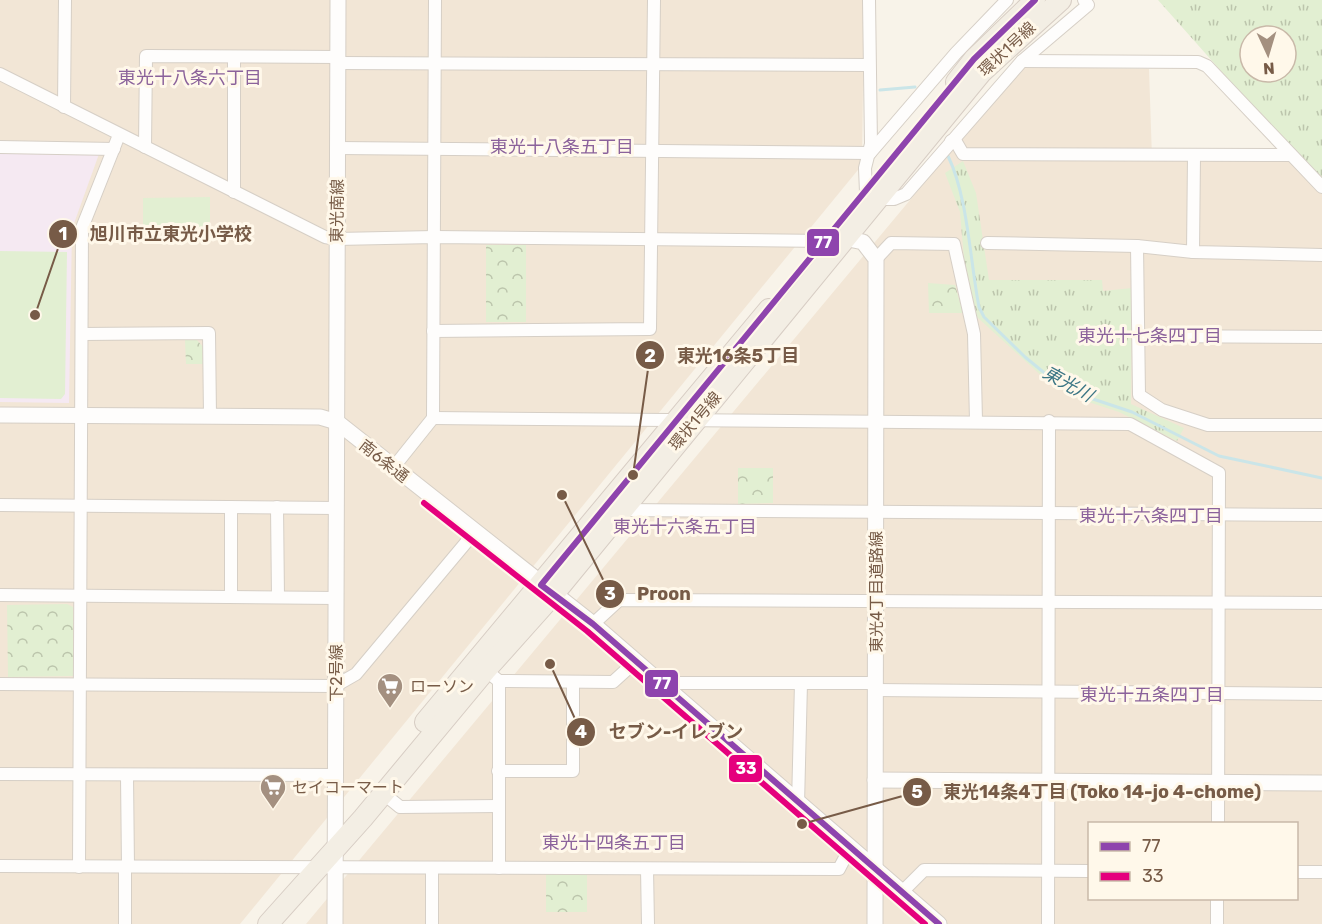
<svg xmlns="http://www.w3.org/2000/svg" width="1322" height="924" viewBox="0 0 1322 924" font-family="Rubik,'Noto Sans JP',sans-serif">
	<defs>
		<pattern id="grass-tufts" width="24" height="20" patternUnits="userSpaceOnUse" patternTransform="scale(1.5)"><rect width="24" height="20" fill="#e2efd2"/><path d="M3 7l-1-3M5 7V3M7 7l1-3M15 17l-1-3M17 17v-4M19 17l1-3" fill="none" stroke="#bcc5ac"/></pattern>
		<pattern id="park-crowns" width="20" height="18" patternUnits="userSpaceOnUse" patternTransform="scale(1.5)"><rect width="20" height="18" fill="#e2efd2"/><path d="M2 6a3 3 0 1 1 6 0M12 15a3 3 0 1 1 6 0" fill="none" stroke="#bcc5ac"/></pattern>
	</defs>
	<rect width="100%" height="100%" fill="#f8f3e9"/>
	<!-- residential -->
	<g fill="#f2e6d6" fill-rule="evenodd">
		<polygon points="0,0 864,0 862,165 240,924 0,924"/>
		<path d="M1021 67 1149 69 1152 158 1290 159 1322 191V924H306ZM1090 824H1296V898H1090Z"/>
	</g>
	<!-- education -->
	<polygon fill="#f5e9f2" points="0,154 99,154 72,229 69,403 0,402"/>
	<!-- grass -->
	<g fill="url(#grass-tufts)" fill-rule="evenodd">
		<path d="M1158 0H1322V181L1292 151ZM1250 36H1286V72H1250Z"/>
		<polygon points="963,161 976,193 989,280 1102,280 1103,291 1132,288 1131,404 1184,428 1177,441 1119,412 1073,397 1046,380 977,317 964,259 960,212 945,173"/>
	</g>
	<!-- park -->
	<g fill="url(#park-crowns)">
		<rect x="486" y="245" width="40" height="77"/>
		<polygon points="928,283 955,285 963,313 929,313"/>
		<polygon points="185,340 197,340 203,347 203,364 186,364"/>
		<polygon points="738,468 773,468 773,503 738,504"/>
		<polygon points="67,604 73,607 73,676 8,677 7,605"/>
		<rect x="546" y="874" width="41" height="38"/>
	</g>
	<!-- pitch -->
	<g fill="#e2efd2">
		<polygon points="210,197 210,231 143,232 143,198"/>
		<polygon points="0,251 67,252 65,394 61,399 0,398"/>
	</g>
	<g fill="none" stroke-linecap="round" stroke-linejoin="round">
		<!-- stream -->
		<g stroke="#cae5e8" stroke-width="3">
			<polyline points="880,90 915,87"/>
			<path d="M948 156C968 197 970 261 979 307L984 317 1025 357 1053 380 1087 397 1132 412 1219 456 1322 478"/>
		</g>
		<!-- minor casing -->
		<g stroke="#d6cfc6" stroke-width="14">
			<g id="minor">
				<polyline points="1022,61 1198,62 1207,66 1322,187"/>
				<polyline points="338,63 869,65"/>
				<polyline points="0,74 325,237 337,239 434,237 826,241 844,238"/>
				<polyline points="64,107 65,0"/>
				<polyline points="951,141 956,142 963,154 1291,155"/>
				<polyline points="0,147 114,149"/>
				<polyline points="145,147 146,56 338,57"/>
				<polyline points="338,148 870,153"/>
				<polyline points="870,153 956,53 1007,0"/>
				<polyline points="234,192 234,57"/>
				<polyline points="866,192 865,168 871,144 869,0"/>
				<polyline points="876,199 894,199 906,194 1022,61 1088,5 1084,0"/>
				<polyline points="987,243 1137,246 1193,252 1322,255"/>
				<polyline points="1137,246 1139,395 1162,410 1208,425 1322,425"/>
				<polyline points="1193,252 1194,156"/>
				<polyline points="876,259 891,243 954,244 974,334 976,421"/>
				<polyline points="433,331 650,329 654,0"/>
				<polyline points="82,334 209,333 210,416"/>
				<polyline points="1138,336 1322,337"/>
				<polyline points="433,418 1130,424 1219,473 1218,824"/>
				<polyline points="393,468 433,418 435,0"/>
				<polyline points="0,505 336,508"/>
				<polyline points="277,507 278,597"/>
				<polyline points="619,510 1322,515"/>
				<polyline points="0,595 336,598"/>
				<polyline points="231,597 231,507"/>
				<polyline points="593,624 619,600 1322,603"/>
				<polyline points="494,677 499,681 613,682 635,662"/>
				<polyline points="499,681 499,868"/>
				<polyline points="658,683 875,683"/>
				<polyline points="0,684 335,686 356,674 474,533"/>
				<polyline points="875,690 1322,694"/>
				<polyline points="498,771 573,771 573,682"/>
				<polyline points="0,774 337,775"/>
				<polyline points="127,776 128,867"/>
				<polyline points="384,794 400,807 498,806"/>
				<polyline points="798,804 801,683"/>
				<polyline points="0,866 839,869 850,848"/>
				<polyline points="79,867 82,228 119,135"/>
				<polyline points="647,869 648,924"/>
				<polyline points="1296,872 1322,872"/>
				<polyline points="902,892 924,870 1090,871"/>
				<polyline points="125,924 125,867"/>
				<polyline points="432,924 432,868"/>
				<polyline points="1048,924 1049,421"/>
				<polyline points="1217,924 1217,898"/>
			</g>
		</g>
		<!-- tertiary casing -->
		<g stroke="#d6cfc6" stroke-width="17">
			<g id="tertiary">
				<polyline points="844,238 863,242 876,259 875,924"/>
				<polyline points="0,415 320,417 337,422 593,624 939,924"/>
				<polyline points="875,780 1322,783"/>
				<polyline points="335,924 338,0"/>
			</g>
		</g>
		<!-- primary casing -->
		<g stroke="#d7cdc4" stroke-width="22">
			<g id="primary">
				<polyline points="956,82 974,59 1035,0"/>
				<polyline points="425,722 769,309"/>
				<polyline points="268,924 363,818 486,670 554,594 982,72 1061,0"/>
			</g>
		</g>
		<!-- minor -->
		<use href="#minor" stroke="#fefdfc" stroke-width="12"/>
		<!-- tertiary -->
		<use href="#tertiary" stroke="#fefdfc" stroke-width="15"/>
		<!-- primary -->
		<use href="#primary" stroke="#f3eee4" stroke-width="20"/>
		<!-- bus-1 casing -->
		<g stroke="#fff8ea" stroke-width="10">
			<polyline id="bus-1" points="939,924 593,624 541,585 974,59 1035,0"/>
		</g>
		<!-- bus-2 casing -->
		<g stroke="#fff8ea" stroke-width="10">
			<polyline id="bus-2" points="424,503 587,631 925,924"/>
		</g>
		<!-- bus-1 -->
		<use href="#bus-1" stroke="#8e44ad" stroke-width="6"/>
		<!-- bus-2 -->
		<use href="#bus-2" stroke="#e5007d" stroke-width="6"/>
	</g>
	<!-- icons -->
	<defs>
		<g id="supermarket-pin" transform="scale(1.35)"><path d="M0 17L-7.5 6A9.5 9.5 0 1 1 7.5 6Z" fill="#a49080" stroke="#fff8ea"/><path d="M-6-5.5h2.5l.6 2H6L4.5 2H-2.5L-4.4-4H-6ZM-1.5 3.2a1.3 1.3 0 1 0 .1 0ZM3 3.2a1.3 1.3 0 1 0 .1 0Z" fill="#fff"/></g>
	</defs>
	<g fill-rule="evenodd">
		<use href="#supermarket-pin" x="390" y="686"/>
		<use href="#supermarket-pin" x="273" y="787"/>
	</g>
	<g text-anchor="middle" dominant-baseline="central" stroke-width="6" stroke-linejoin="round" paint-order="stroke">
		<!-- street labels -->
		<g font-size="16" fill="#775b47" stroke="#fff8ea">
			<text transform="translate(1007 49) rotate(-43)">環状1号線</text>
			<text transform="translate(337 211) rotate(-89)">東光南線</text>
			<text transform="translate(695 421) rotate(-50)">環状1号線</text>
			<text transform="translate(384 461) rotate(38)">南6条通</text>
			<text transform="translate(876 592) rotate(-90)">東光4丁目道路線</text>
			<text transform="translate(336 673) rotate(-90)">下2号線</text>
		</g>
		<!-- poi labels -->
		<g font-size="16" fill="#775b47" stroke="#fff8ea" text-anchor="start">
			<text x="410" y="686">ローソン</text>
			<text x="292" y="787">セイコーマート</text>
		</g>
		<!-- neighbourhood labels -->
		<g font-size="18" fill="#8b629b" stroke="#fff8ea">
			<text x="190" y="78">東光十八条六丁目</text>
			<text x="562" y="147">東光十八条五丁目</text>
			<text x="1150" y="336">東光十七条四丁目</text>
			<text x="1151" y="516">東光十六条四丁目</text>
			<text x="685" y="527">東光十六条五丁目</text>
			<text x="1152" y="695">東光十五条四丁目</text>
			<text x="614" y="843">東光十四条五丁目</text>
		</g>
		<!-- water labels -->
		<g font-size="18" font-style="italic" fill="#3c7685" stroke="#fff8ea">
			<text transform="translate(1068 384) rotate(29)">東光川</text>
		</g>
	</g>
	<!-- callouts -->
	<path fill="none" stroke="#775b47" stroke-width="2" d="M35 315L63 234M633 475L650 355M562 495L610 594M550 664L581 732M802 824L917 792"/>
	<g fill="#775b47" stroke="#fff8ea" stroke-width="2">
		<circle cx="35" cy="315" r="6"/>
		<circle cx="633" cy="475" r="6"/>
		<circle cx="562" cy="495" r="6"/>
		<circle cx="550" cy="664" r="6"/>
		<circle cx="802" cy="824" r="6"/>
		<circle cx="63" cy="234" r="15"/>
		<circle cx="650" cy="355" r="15"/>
		<circle cx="610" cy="594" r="15"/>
		<circle cx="581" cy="732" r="15"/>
		<circle cx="917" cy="792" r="15"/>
	</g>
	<g font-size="18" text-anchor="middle" font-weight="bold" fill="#fff">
		<text x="63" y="240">1</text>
		<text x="650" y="362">2</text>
		<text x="610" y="600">3</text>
		<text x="581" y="738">4</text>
		<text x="917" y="798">5</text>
	</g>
	<g font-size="18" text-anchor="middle" font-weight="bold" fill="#775b47" stroke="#fff8ea" stroke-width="6" stroke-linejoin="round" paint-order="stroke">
		<text x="171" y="240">旭川市立東光小学校</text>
		<text x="738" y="362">東光16条5丁目</text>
		<text x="664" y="600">Proon</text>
		<text x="676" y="738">セブン-イレブン</text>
		<text x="1102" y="798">東光14条4丁目 (Toko 14-jo 4-chome)</text>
	</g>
	<g stroke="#fff8ea" stroke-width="2">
		<rect x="806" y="228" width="34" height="29" rx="6" fill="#8e44ad"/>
		<rect x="644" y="669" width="35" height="29" rx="6" fill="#8e44ad"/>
		<rect x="728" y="754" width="35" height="29" rx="6" fill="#e5007d"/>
	</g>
	<g font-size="16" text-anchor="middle" font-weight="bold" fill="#fff">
		<text x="823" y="248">77</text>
		<text x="662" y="689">77</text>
		<text x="746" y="774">33</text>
	</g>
	<!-- legend -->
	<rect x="1088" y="822" width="210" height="78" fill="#fff8ea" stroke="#c9b9a9" stroke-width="1.5"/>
	<rect x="1100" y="842" width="30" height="9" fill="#8e44ad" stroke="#c9b9a9" stroke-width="1.5"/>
	<text x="1142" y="852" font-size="18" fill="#775b47">77</text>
	<rect x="1100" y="872" width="30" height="9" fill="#e5007d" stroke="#c9b9a9" stroke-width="1.5"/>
	<text x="1142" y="882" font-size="18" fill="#775b47">33</text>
	<!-- north arrow -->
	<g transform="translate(1268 54) rotate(176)"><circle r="28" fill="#fff8ea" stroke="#c9b9a9" stroke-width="1.5"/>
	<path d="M0-4.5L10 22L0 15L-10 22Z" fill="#a49080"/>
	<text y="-9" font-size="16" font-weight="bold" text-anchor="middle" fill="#775b47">N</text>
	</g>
</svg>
